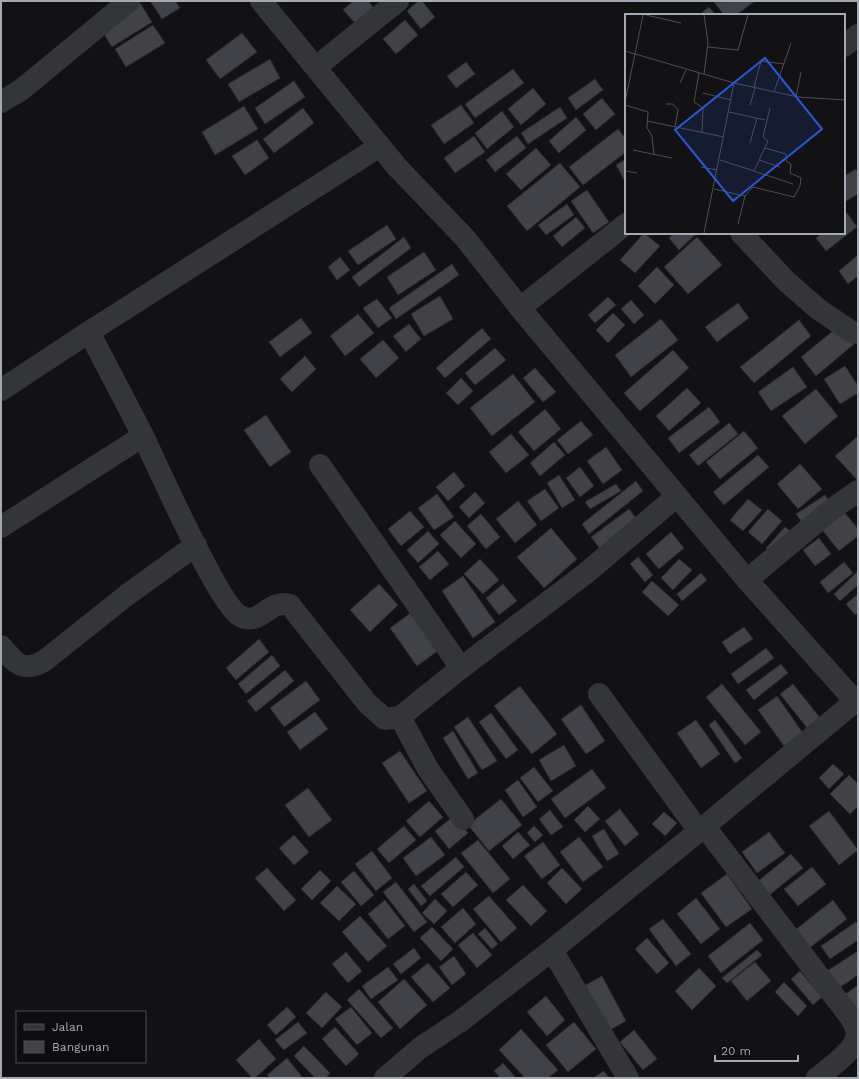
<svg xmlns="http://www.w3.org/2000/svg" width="859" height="1079" viewBox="0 0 859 1079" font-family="'Work Sans',sans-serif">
	<rect width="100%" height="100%" fill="#121214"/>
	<!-- building -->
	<g fill="#414247" stroke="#2c2c30">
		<polygon points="150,1 175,1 180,8 162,19"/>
		<polygon points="353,1 368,1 373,7 355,23 343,10"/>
		<polygon points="418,1 422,1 435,17 421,29 407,11"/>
		<polygon points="755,1 736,15 724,15 714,2"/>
		<polygon points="140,3 152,22 112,47 100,28"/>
		<polygon points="709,7 716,15 699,15"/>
		<polygon points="405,20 418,35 396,54 383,39"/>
		<polygon points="153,25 165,43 126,67 115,49"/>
		<polygon points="242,33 257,52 220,79 206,60"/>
		<polygon points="270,59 280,78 239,102 228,84"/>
		<polygon points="466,62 475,74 456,88 447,76"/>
		<polygon points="513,69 524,83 475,118 465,104"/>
		<polygon points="595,79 603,90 576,110 568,98"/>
		<polygon points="294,81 305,97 265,124 255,108"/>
		<polygon points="533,88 546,104 521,125 508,109"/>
		<polygon points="602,98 615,114 596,130 583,114"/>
		<polygon points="461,105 474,123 444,144 431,125"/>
		<polygon points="244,106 258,129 215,155 202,132"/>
		<polygon points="560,107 567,118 528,144 521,133"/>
		<polygon points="303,108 314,123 274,153 263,139"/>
		<polygon points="502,111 514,127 487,149 475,133"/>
		<polygon points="576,117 586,130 559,153 549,141"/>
		<polygon points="618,129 626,139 626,152 583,185 569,167"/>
		<polygon points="474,136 485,152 455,173 444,158"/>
		<polygon points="517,136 526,148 495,172 486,160"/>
		<polygon points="257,140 269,158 245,175 232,156"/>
		<polygon points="536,148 551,165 521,190 506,174"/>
		<polygon points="626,159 626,183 616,165"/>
		<polygon points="560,163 580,187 527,231 507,206"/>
		<polygon points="856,169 858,173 858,194 846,201 844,176"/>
		<polygon points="587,190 609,222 593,233 571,201"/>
		<polygon points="567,204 574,215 546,235 538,225"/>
		<polygon points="847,213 857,227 826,251 816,238 822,233 844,233 844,216"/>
		<polygon points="576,217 585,228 562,247 553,236"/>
		<polygon points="387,225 396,239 358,265 348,251"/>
		<polygon points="644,233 660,246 635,273 620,260"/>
		<polygon points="675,233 697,233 679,250 669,238"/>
		<polygon points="404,237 411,248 359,287 352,277"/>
		<polygon points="697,237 722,265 688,294 664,267"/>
		<polygon points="424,252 436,270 398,295 387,277"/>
		<polygon points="858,255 858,276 848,284 839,271"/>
		<polygon points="340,257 350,270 337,280 328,267"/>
		<polygon points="452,264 459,275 396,319 389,308"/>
		<polygon points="657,267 674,285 655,304 638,286"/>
		<polygon points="440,296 453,319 424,336 411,314"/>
		<polygon points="608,297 616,305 595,323 588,315"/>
		<polygon points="377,299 392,318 378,328 363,308"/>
		<polygon points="631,300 644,315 634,324 621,309"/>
		<polygon points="738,303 749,318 717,342 705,327"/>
		<polygon points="613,313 625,325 608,343 596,330"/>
		<polygon points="358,314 374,333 345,356 330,336"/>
		<polygon points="301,318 312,333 280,357 269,342"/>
		<polygon points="661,319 678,340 631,377 615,355"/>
		<polygon points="799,320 811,336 754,383 740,367"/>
		<polygon points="409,324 421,339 406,352 393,336"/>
		<polygon points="839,326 854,344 816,376 801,357"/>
		<polygon points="482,328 491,339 445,378 436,368"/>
		<polygon points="383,340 399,358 376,378 360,359"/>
		<polygon points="495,348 506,360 475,385 465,373"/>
		<polygon points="673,350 689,368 640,411 624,393"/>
		<polygon points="305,356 316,369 292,392 280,379"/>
		<polygon points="845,366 858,386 858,393 840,404 824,379"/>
		<polygon points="793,367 807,387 771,411 758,392"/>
		<polygon points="535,368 556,392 543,402 523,378"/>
		<polygon points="513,374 535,402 492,436 470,408"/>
		<polygon points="461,378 473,391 458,405 446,393"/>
		<polygon points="687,388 701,403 669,431 656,416"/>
		<polygon points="816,389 838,416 805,444 782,416"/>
		<polygon points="709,407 720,422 679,453 668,438"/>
		<polygon points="545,409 561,429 534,451 518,432"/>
		<polygon points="266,415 291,452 270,467 244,430"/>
		<polygon points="581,421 593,435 568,454 557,440"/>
		<polygon points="729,423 738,434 698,466 689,455"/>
		<polygon points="744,431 758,448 720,479 706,462"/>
		<polygon points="511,434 529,455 506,473 489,452"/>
		<polygon points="858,436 858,481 835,456"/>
		<polygon points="554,442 565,455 540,476 530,463"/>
		<polygon points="606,447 622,470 603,484 587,461"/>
		<polygon points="758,455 769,467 724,505 713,492"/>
		<polygon points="800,464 822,489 798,509 777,484"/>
		<polygon points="580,467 594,486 580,497 566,478"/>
		<polygon points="454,472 465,486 448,501 436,487"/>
		<polygon points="559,475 575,500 562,508 547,483"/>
		<polygon points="636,481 643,491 589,534 582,524"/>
		<polygon points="616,484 621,491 590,509 585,502"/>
		<polygon points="545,489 559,508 541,521 527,501"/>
		<polygon points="475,492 485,503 469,518 459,507"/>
		<polygon points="437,494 454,517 434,530 418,508"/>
		<polygon points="825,495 833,507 805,526 796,514"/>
		<polygon points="748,499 762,510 743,531 730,520"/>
		<polygon points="518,501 537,525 515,543 496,519"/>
		<polygon points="841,508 858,529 858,536 839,551 819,526"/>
		<polygon points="629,509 640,523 601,550 591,537"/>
		<polygon points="768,509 782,521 762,544 748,532"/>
		<polygon points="410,511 424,527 401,546 388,529"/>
		<polygon points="481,514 500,537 486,549 467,526"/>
		<polygon points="455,521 476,544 461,558 440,535"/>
		<polygon points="785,527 793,534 775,555 766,548"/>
		<polygon points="551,528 577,559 544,588 517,557"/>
		<polygon points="428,531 439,544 418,563 407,550"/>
		<polygon points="671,532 684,548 659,569 646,554"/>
		<polygon points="819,538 831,554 815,566 803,550"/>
		<polygon points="438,551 449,564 430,580 419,567"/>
		<polygon points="638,557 653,575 645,582 630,564"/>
		<polygon points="480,559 499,580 483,594 464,574"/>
		<polygon points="679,559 692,570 673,590 661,578"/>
		<polygon points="844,562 853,573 828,593 820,582"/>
		<polygon points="858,571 858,585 840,601 834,594"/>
		<polygon points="701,573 707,580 682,601 677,594"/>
		<polygon points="463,576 495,622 473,638 442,591"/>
		<polygon points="652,581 679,605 668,616 642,592"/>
		<polygon points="379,584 398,605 370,632 350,610"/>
		<polygon points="503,584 517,601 499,615 486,598"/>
		<polygon points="858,594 858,613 855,615 846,604"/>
		<polygon points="412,612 439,650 417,666 390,628"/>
		<polygon points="744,627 753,639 730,654 722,642"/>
		<polygon points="259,639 269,652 236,680 226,668"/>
		<polygon points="766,648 774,658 738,684 731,674"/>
		<polygon points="272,655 280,666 246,694 238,684"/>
		<polygon points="781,664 788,673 754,700 746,690"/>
		<polygon points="285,670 294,681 256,712 247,701"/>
		<polygon points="306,681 320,700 284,727 270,708"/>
		<polygon points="722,684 761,732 745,745 706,697"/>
		<polygon points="793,684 821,719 808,729 780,694"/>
		<polygon points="520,686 557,734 532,754 494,706"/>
		<polygon points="777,696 803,733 784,746 758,710"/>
		<polygon points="581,705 605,741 586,754 561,719"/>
		<polygon points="315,712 328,729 300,750 287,732"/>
		<polygon points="491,713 518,750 506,759 479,722"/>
		<polygon points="468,717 497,761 482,770 454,727"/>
		<polygon points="696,720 720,754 701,768 677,733"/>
		<polygon points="715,720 742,758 735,763 709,725"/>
		<polygon points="453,731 478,773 468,779 443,738"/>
		<polygon points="564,745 576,766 551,781 539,760"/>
		<polygon points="400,751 427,791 409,803 382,763"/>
		<polygon points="833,764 844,774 829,789 819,778"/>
		<polygon points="534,767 553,791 538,802 520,778"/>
		<polygon points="592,769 606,788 565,818 551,799"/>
		<polygon points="849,775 858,784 858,806 850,814 830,794"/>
		<polygon points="518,780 537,807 523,817 505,790"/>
		<polygon points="308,788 332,820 309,837 285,805"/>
		<polygon points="501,799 522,825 489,851 468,825"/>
		<polygon points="429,801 443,817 420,837 406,821"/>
		<polygon points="588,806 600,819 585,832 574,820"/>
		<polygon points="620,809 639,834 625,846 605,821"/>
		<polygon points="550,810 563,827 551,835 539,819"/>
		<polygon points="829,811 858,850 839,865 809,826"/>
		<polygon points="664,812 677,823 665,836 652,824"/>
		<polygon points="454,816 468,833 449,849 435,831"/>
		<polygon points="404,826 416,840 389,863 377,849"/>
		<polygon points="534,826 543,835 535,842 527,833"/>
		<polygon points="604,829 619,854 607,861 592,836"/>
		<polygon points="518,832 530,845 513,859 502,846"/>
		<polygon points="769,832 785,853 757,873 742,852"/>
		<polygon points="294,835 309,852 294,865 279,848"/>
		<polygon points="431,837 445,855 416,876 403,858"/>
		<polygon points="579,837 603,867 583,882 560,852"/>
		<polygon points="478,840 510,879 493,893 461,853"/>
		<polygon points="543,842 560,865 542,879 524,856"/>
		<polygon points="372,851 392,878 376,891 355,864"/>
		<polygon points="791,854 803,868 767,897 756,883"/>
		<polygon points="456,857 464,867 430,896 421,886"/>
		<polygon points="812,867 826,884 798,906 784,889"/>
		<polygon points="267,868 296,900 284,911 255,878"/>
		<polygon points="562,868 582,889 566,904 547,883"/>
		<polygon points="320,870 331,881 312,900 301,889"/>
		<polygon points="354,871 374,895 361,906 341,882"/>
		<polygon points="466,872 478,885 453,907 441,894"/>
		<polygon points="727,874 752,909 726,927 701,893"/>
		<polygon points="396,882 427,922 414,932 383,892"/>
		<polygon points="414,884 427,901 421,906 408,889"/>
		<polygon points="523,885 547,911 531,926 506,900"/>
		<polygon points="337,886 356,904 339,921 320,903"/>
		<polygon points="489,896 517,928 501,942 473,909"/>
		<polygon points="696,898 720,929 701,944 677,914"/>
		<polygon points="435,899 447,911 434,924 422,913"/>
		<polygon points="385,900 405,926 388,939 368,914"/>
		<polygon points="833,900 847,919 808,949 794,931"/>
		<polygon points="463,908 476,924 455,943 441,927"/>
		<polygon points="360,916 387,946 368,962 342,932"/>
		<polygon points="663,919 691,954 676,966 649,929"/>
		<polygon points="856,922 858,925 858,940 830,959 821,946"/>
		<polygon points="750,923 763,940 721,973 708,956"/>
		<polygon points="432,927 453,949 441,961 420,938"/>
		<polygon points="485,928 498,944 492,949 478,934"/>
		<polygon points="473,933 492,955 477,968 458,945"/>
		<polygon points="647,938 669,963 657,974 635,949"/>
		<polygon points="414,948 421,958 401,974 393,964"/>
		<polygon points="757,950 762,955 727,983 722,978"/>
		<polygon points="858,951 858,975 839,988 827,971"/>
		<polygon points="346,952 362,971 348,983 332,964"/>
		<polygon points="454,956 466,974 452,985 439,967"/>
		<polygon points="755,962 771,981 747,1001 731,981"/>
		<polygon points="428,963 450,988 433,1002 411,977"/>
		<polygon points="388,967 398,980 371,999 362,986"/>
		<polygon points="699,968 716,986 692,1010 675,991"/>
		<polygon points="800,971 822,997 813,1005 791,979"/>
		<polygon points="602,976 626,1021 606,1032 582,987"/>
		<polygon points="404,979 427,1005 400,1029 378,1002"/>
		<polygon points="784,982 807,1006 798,1016 775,992"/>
		<polygon points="858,985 858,1014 843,996"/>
		<polygon points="359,989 393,1028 381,1038 347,1000"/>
		<polygon points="326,992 342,1007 322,1028 306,1013"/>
		<polygon points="546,996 565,1020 547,1036 527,1012"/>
		<polygon points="287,1007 296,1017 276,1035 267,1025"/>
		<polygon points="351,1007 372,1033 357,1045 335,1019"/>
		<polygon points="298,1022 307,1033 284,1050 275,1040"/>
		<polygon points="574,1022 596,1049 568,1072 546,1045"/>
		<polygon points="335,1027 359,1054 346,1066 322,1039"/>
		<polygon points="521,1029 558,1070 548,1078 525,1078 499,1050"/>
		<polygon points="634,1030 657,1059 643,1070 620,1042"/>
		<polygon points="259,1039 276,1059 255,1078 252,1078 236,1060"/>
		<polygon points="304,1046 330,1073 326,1078 315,1078 294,1056"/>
		<polygon points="287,1058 303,1078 269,1078 267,1075"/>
		<polygon points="503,1063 516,1078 500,1078 494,1071"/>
		<polygon points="604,1071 609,1078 593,1078"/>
	</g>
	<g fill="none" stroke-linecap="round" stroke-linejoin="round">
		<!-- minor -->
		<g stroke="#343539" stroke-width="22">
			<polyline points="261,1 397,167 465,238 520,308 747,580 855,701"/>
			<polyline points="844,46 858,35"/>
			<polyline points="316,67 398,1"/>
			<polyline points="1,102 21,90 129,1"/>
			<polyline points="741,233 786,281 818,309 852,332 858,333"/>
			<polyline points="520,308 626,224"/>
			<polyline points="89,332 380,146"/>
			<path d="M1 390 89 332C107 367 126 402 144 438 158 467 219 605 240 616 261 627 269 598 290 605L367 703 385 719 400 717 461 668 585 574 677 496"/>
			<polyline points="320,465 461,668"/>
			<polyline points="1,527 143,436"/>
			<polyline points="747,580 831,510 858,491"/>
			<path d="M1 646C15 663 22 673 44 661L127 595 196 545"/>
			<polyline points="599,694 699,831"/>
			<polyline points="400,717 428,769 463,819"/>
			<path d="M705 827 851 1018C853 1023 857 1029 857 1033 856 1051 830 1067 817 1078"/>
			<polyline points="552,950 628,1078"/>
			<polyline points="385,1078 420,1048 462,1020 552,950 699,831 858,699"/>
		</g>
	</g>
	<!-- overview -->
	<g transform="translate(625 14)">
		<rect width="220" height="220" fill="#121214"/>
		<path fill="none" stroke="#4c4f54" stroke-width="1" d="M21 1 56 9M79 1 83 28 79 61M83 33 113 36 123 1M0 37 109 69 173 83 220 86M74 59 69 88 78 94 77 118M55 69 61 56M129 73 136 47 159 50M149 78 166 29M78 79 106 86M171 83 176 58M0 88 18 1M41 90H48L53 96 50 113M0 91 23 98 22 114 27 122 29 141M125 91 130 74M145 94 138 123 143 127 129 157 168 170M104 98 140 106M22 107 99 123M125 129 132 104M8 136 47 144M95 146 129 157M134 146 155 153M76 153 92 156M0 157 12 159M89 175 120 182M113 210 120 182 128 173 169 183 175 172 176 164 165 159 166 150 161 147V140L140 134M79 219 109 69"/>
		<path fill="#2a57d4" fill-opacity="0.15" stroke="#2a57d4" stroke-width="2" d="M140 44 197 115 108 187 50 116Z"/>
		<rect width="220" height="220" fill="none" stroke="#a4aab4" stroke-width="2"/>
	</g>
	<!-- border -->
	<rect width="859" height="1079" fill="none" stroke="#a4aab4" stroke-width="4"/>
	<!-- legend -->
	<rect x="16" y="1011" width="130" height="52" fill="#0d0d0f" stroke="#494c51"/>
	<rect x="24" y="1024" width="20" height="6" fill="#343539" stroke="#494c51"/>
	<text x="52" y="1031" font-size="12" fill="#a4aab4">Jalan</text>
	<rect x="24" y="1041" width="20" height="12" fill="#414247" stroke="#494c51"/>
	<text x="52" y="1051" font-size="12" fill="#a4aab4">Bangunan</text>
	<!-- scale -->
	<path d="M715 1055v6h83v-6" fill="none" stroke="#a4aab4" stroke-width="2"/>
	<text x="721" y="1055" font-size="12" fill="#a4aab4" stroke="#0d0d0f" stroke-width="3" paint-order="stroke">20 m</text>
</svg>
